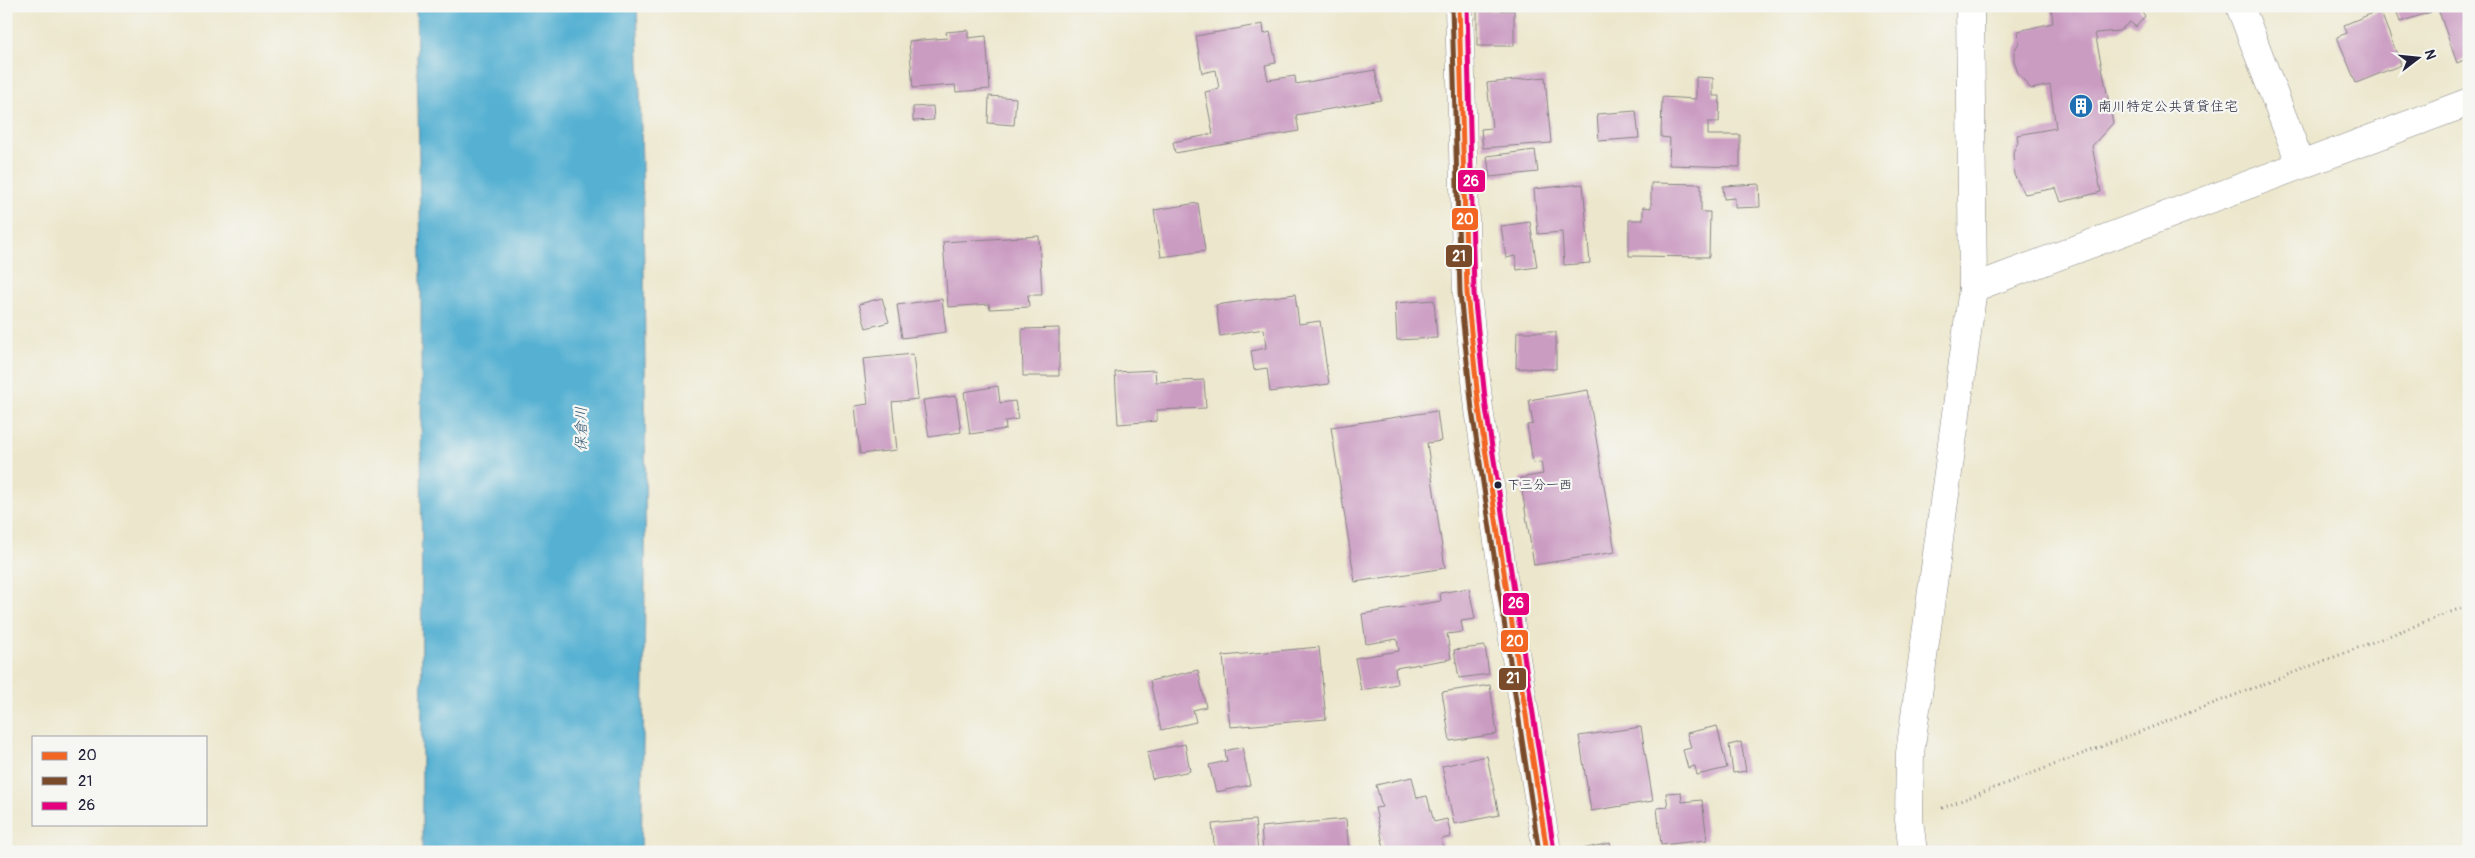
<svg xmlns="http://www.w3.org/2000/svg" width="2475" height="858" viewBox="0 0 2475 858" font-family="Pangolin,'Klee One',sans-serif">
	<rect width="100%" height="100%" fill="#f6f6f2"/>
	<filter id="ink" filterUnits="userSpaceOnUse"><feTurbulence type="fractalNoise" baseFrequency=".02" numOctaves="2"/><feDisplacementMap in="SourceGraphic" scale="10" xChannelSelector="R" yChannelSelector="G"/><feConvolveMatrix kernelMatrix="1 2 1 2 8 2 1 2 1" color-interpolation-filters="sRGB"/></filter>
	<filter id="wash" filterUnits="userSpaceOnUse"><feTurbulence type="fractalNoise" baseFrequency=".0096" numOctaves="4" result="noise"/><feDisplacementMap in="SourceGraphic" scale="20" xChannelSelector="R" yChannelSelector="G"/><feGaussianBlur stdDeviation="1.12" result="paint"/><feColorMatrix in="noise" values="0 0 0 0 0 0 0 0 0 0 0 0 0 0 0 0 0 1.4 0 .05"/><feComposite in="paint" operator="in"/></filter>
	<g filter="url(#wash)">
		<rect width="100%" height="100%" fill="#ece7cc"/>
		<!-- water -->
		<path fill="#54b0d2" stroke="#3b6986" d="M416 6H637C648 288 647 570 641 852H422L421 259Z"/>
		<g id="blocks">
			<!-- building -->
			<g fill="#cb9cc2">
				<polygon points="2051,6 2138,6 2145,16 2136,27 2130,22 2119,31 2095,33 2113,123 2092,146 2101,192 2061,202 2056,188 2025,194 2014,175 2013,152 2018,142 2017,135 2056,128 2050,85 2031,89 2018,73 2014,61 2014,51 2019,43 2018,31 2053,23"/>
				<polygon points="2395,6 2429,6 2431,12 2400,22"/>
				<polygon points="2437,6 2469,6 2469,58 2457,63"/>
				<polygon points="1514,10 1514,46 1477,46 1477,11"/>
				<polygon points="2380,10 2401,65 2356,83 2337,37 2347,33 2344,25"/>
				<polygon points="1263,24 1264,34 1270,32 1276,63 1265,65 1268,80 1295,76 1296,84 1375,70 1381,100 1296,115 1299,131 1175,153 1173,142 1213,134 1205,92 1219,89 1216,70 1202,73 1196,36"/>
				<polygon points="968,30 968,38 986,36 990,89 956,92 955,85 913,88 909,41 947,38 946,32"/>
				<polygon points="1545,77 1551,143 1483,148 1481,129 1492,128 1487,83"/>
				<polygon points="1696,77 1713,78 1713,96 1720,96 1719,122 1708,122 1708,135 1740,135 1740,167 1669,165 1670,138 1661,137 1662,97 1696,99"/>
				<polygon points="989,96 1016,98 1014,125 988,123"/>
				<polygon points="933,106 934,120 913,121 913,107"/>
				<polygon points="1636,111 1639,138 1599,141 1597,114"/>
				<polygon points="1535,150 1538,172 1490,177 1487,156"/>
				<polygon points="1651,183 1701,184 1701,212 1710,212 1709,257 1629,256 1629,220 1643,220 1643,207 1651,208"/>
				<polygon points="1583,184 1590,263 1564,265 1562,232 1538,234 1534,189"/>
				<polygon points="1759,184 1760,207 1735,208 1735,198 1724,199 1723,186"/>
				<polygon points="1198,203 1205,251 1161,257 1154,210"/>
				<polygon points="1530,222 1537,267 1517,270 1515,256 1506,258 1501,226"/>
				<polygon points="1039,236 1042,295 1028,295 1029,307 990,309 989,304 948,307 943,242"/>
				<polygon points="1295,294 1299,324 1320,321 1329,384 1270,392 1267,368 1254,370 1251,351 1266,348 1264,329 1220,336 1216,305"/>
				<polygon points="882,298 889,322 866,328 859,304"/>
				<polygon points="942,299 946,332 902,338 897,305"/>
				<polygon points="1434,300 1437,338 1397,340 1395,303"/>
				<polygon points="1059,328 1059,376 1023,376 1022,329"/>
				<polygon points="1517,332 1556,332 1556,369 1516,368"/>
				<polygon points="913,354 918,399 892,402 897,450 860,454 855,406 868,404 863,359"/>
				<polygon points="1155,370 1156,382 1204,380 1206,408 1157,410 1157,421 1118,424 1115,372"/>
				<polygon points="998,386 1000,403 1015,401 1018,419 1005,421 1006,429 970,434 964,392"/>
				<polygon points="1588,390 1615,552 1534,565 1520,478 1543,474 1541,462 1533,463 1527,425 1533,424 1529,400"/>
				<polygon points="956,396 961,432 929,437 923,400"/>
				<polygon points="1437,411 1441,441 1427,443 1445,568 1355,582 1331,427"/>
				<polygon points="1469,588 1475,619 1461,621 1463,632 1447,634 1451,659 1395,668 1397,684 1361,690 1355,658 1399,651 1397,639 1366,644 1362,614 1441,601 1440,593"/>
				<polygon points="1485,646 1489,674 1459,678 1454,650"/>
				<polygon points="1319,647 1326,719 1230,727 1223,656"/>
				<polygon points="1198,670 1206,707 1193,710 1196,722 1161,730 1150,681"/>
				<polygon points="1490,685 1497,734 1450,741 1442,692"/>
				<polygon points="1717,726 1727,768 1697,775 1695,766 1688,768 1683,750 1691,748 1687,733"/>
				<polygon points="1641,727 1653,801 1591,811 1579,736"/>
				<polygon points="1741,742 1746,771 1733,773 1729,745"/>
				<polygon points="1185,744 1190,771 1152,779 1147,752"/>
				<polygon points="1242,747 1250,785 1216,792 1209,765 1227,761 1225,751"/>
				<polygon points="1487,756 1499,815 1454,824 1442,766"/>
				<polygon points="1412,777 1417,798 1427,796 1434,822 1447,819 1451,837 1441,839 1444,852 1385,852 1375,808 1382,807 1376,785"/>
				<polygon points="1681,792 1682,802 1702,800 1707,840 1661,845 1657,808 1668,807 1666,793"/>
				<polygon points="1346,819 1349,852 1263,852 1261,827"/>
				<polygon points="1255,820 1258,852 1215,852 1212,824"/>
				<polygon points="1610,843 1612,852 1573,852 1573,851"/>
			</g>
		</g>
	</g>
	<g filter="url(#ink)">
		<use href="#blocks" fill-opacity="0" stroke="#878484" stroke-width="1"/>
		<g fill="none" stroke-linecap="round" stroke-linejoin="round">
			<!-- street casing -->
			<g stroke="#878484" stroke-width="29">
				<g id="street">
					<polyline points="2240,6 2301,165"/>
					<polyline points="1973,288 2469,102"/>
				</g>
			</g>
			<!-- secondary casing -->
			<g stroke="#878484" stroke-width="29">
				<g id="secondary">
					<polyline points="1459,6 1467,293 1479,409 1504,583 1547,852"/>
					<polyline points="1913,852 1909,820 1910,753 1973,288 1970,6"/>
				</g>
			</g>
			<!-- path -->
			<polyline stroke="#878484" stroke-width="3" stroke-dasharray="1 4" stroke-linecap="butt" points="1942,808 2469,605"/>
			<!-- street -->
			<use href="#street" stroke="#fff" stroke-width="28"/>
			<!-- secondary -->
			<use href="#secondary" stroke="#fff" stroke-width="28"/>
			<!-- bus-1 casing -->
			<g stroke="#f6f6f2" stroke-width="9">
				<polyline id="bus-1" points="1459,6 1467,293 1479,409 1547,852"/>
			</g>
			<!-- bus-2 casing -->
			<g stroke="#f6f6f2" stroke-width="9">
				<polyline id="bus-2" points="1452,6 1460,293 1472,410 1539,852"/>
			</g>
			<!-- bus-3 casing -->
			<g stroke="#f6f6f2" stroke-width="9">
				<polyline id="bus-3" points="1467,6 1474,293 1486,408 1554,851"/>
			</g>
			<!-- bus-1 -->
			<use href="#bus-1" stroke="#f26522" stroke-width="5"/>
			<!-- bus-2 -->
			<use href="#bus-2" stroke="#7a4b2a" stroke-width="5"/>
			<!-- bus-3 -->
			<use href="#bus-3" stroke="#e5007d" stroke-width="5"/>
		</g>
	</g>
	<!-- icons -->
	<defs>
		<g id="building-disc" transform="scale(1.25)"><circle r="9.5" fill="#1f6fb2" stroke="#f6f6f2"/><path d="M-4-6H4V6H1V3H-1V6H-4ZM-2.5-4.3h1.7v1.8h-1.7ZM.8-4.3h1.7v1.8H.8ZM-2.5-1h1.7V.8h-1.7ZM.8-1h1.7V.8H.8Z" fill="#fff"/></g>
	</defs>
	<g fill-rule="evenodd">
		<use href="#building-disc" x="2081" y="106"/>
	</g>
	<!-- markers -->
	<circle fill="#22223b" stroke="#f6f6f2" stroke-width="2" cx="1498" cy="485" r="4.5"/>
	<g text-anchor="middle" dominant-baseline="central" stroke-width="4.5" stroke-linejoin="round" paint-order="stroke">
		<!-- bus labels -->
		<g font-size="13" fill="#22223b" stroke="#f6f6f2" text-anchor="start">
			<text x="1507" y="485">下三分一西</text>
		</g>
		<!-- poi labels -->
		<g font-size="14" fill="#22223b" stroke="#f6f6f2" text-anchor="start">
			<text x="2098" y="106">南川特定公共賃貸住宅</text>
		</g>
		<!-- water labels -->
		<g font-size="15" font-style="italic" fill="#365b77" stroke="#f6f6f2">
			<text transform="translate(581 429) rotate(-90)">保倉川</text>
		</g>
	</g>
	<g stroke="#f6f6f2" stroke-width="2">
		<rect x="1457" y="169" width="29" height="24" rx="5" fill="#e5007d"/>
		<rect x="1451" y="207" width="28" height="24" rx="5" fill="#f26522"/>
		<rect x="1445" y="244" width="28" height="24" rx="5" fill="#7a4b2a"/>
		<rect x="1502" y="592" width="28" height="24" rx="5" fill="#e5007d"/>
		<rect x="1500" y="629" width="29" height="24" rx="5" fill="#f26522"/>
		<rect x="1498" y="667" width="29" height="24" rx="5" fill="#7a4b2a"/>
	</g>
	<g font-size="14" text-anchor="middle" font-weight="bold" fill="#fff">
		<text x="1471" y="186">26</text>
		<text x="1465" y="224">20</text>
		<text x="1459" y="261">21</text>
		<text x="1516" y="608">26</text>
		<text x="1515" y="646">20</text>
		<text x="1513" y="683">21</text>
	</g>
	<!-- margin -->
	<rect width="2475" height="858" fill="none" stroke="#f6f6f2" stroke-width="25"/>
	<!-- legend -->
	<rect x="32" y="736" width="175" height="90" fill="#f6f6f2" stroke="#a1a1a9"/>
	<rect x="42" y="752" width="25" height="8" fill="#f26522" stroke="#a1a1a9"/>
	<text x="78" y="760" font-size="15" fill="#22223b">20</text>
	<rect x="42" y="777" width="25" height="8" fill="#7a4b2a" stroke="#a1a1a9"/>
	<text x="78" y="786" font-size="15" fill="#22223b">21</text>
	<rect x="42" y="802" width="25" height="8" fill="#e5007d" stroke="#a1a1a9"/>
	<text x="78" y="810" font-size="15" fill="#22223b">26</text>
	<!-- north arrow -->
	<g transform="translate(2418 58) rotate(74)" stroke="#f6f6f2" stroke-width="4" paint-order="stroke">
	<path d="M0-4L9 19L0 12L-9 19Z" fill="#22223b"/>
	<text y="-8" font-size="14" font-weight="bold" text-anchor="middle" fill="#22223b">N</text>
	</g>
</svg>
